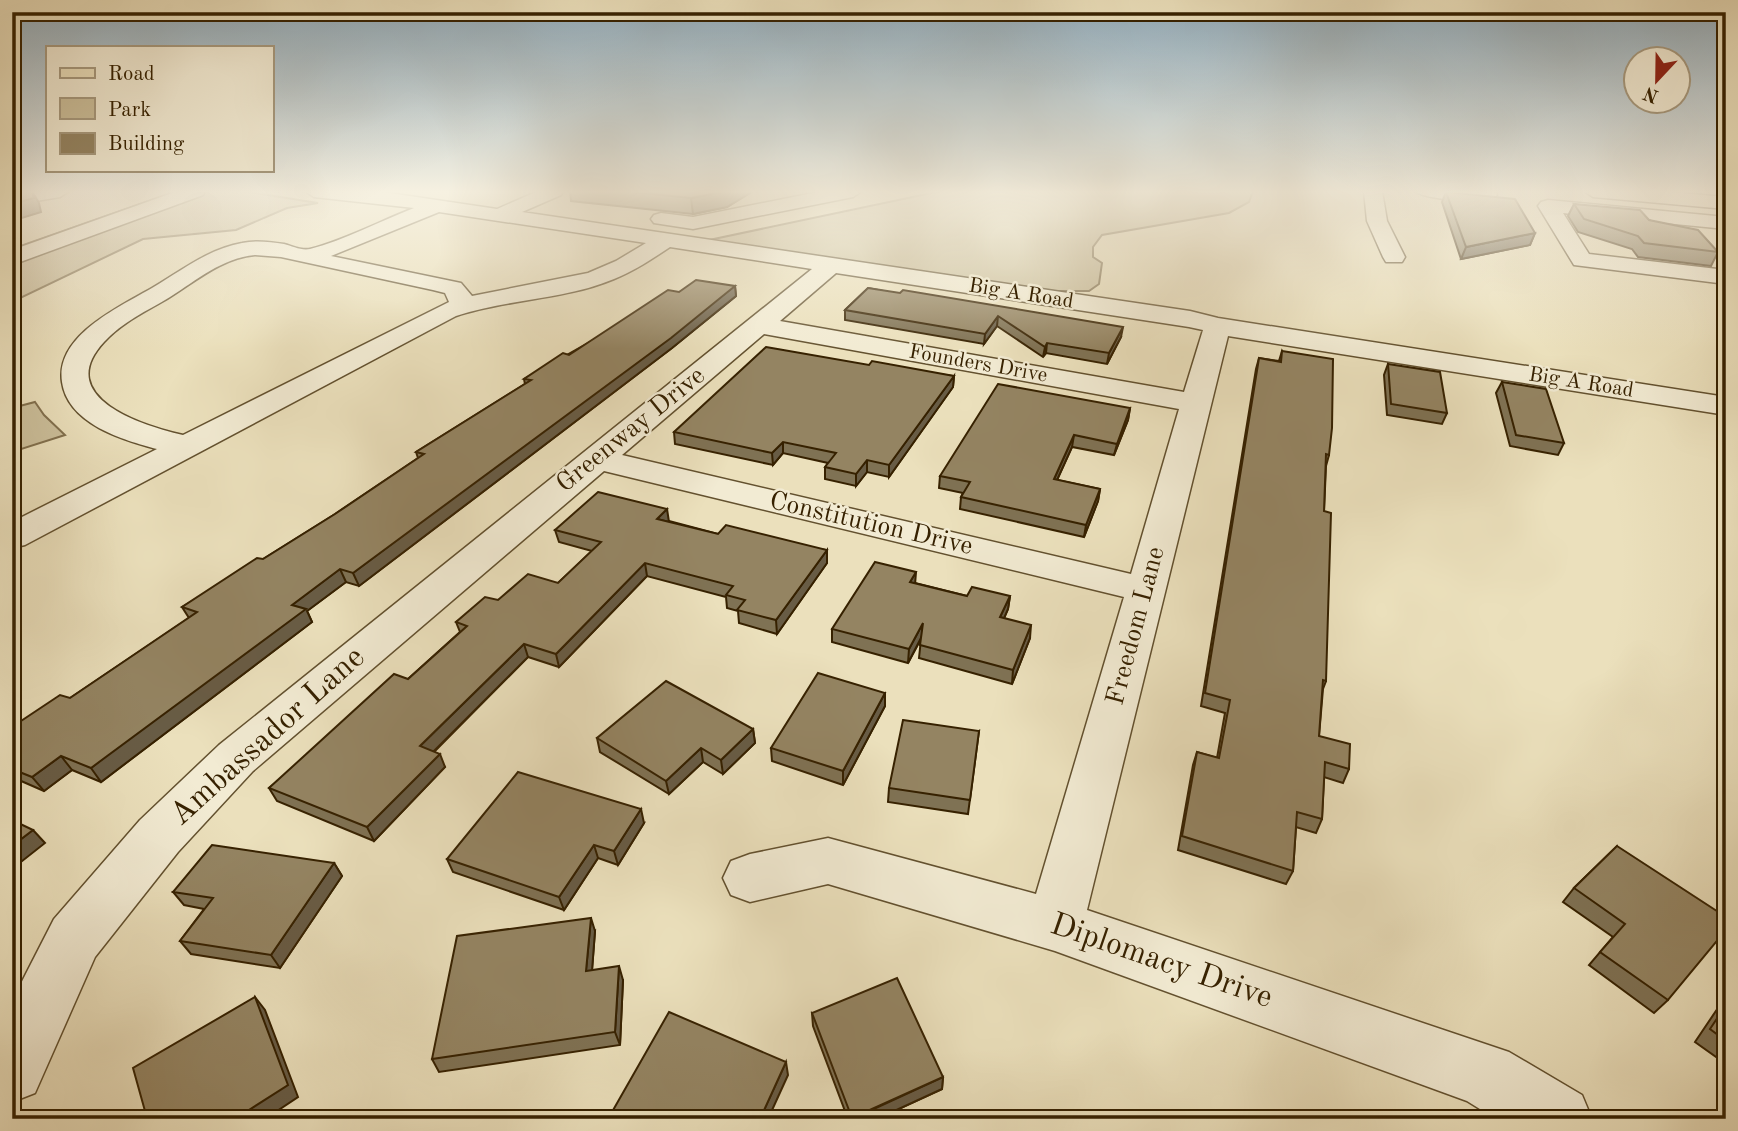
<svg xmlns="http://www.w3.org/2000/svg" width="1738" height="1131" viewBox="0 0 1738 1131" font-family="'Old Standard TT',serif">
	<rect width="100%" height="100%" fill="#ebe0bc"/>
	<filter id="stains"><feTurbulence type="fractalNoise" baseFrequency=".00286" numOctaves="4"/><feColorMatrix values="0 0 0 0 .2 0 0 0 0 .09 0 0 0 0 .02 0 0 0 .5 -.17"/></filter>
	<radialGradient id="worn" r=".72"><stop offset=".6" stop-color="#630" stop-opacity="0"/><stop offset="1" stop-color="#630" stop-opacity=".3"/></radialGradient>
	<!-- green -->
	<g fill="#ccc09c" stroke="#81704e" stroke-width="2">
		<polygon points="177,191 243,191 318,203 287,208 236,230 143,239 12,302 12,249"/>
		<polygon points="941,191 1253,191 1249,202 1229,213 1102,235 1093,247 1093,257 1102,263 1099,284 1089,291 1054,291 709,240"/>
		<polygon points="35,402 44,415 65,435 12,452 12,408"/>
	</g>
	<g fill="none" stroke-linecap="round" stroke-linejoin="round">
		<!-- minor casing -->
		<g stroke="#63512f" stroke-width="3">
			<g id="minor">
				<polygon points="25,191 69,191 60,197 12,205 12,193"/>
				<polygon points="178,191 205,191 203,195 12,265 12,250"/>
				<path d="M305 191H376L497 209 538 191H563L561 195 522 212 1190 311 1218 318 1726 397V415L1228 336 1087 910 1509 1052 1582 1095 1592 1119H1496L1467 1101 1055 951 828 884 750 902 731 895 723 878 731 861 750 854 828 838 1036 894 1124 597 604 471 253 771 178 852 95 957 35 1093 12 1102V1001L54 919 140 820 219 745 812 269 670 247C652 259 634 271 614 279 564 300 507 299 456 316L25 545 12 548V522L157 449C123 440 68 424 62 382 55 336 119 307 152 288 181 271 208 249 242 243 256 240 270 242 284 244 292 246 302 251 310 249 345 240 380 221 414 208L314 197ZM439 212 646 243 616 261 588 273 472 296 461 283 331 256ZM255 255 281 257 433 290 445 293 449 302 183 435C144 426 52 398 104 342 122 322 147 311 170 297 197 280 222 258 255 255ZM836 273 1189 327 1203 330 1184 392 780 321ZM764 334 1179 409 1131 574 622 455Z"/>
				<polygon points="823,191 862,191 853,197 693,229 654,223 651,219 654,215 661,213 693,217"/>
				<polygon points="1364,191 1382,191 1387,221 1405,257 1402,262 1386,262 1383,257 1367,221"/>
				<path d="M1415 191H1496L1497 195C1489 204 1423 200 1415 191Z"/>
				<polygon points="1548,200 1726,217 1726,229 1563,213 1589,254 1726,270 1726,284 1574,265 1538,206 1541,202"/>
			</g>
		</g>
		<!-- major casing -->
		<g stroke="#362100" stroke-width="3">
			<polygon id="major" points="1584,191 1659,191 1726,197 1726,209 1593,197"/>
		</g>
		<!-- minor -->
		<use href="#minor" fill="#f2ebd3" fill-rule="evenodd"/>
		<!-- major -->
		<use href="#major" fill="#ebe0bc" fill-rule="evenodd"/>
	</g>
	<!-- wall -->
	<g fill="#7f7254" stroke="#362100" stroke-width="2">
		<polygon points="570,191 753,191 727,207 693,214 571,201"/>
		<polygon points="1446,192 1535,233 1530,245 1461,259 1442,202"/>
		<polygon points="1574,204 1649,220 1718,252 1711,266 1638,257 1632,249 1578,232 1568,216"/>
		<polygon points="735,286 736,296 672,348 359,586 346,582 307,611 312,622 101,782 72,770 44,791 12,777 12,727 70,698 189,618 182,607 263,559 335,514 418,458 416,452 525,384 524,379 679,292"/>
		<polygon points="868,288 1121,337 1107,364 1046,353 1043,357 997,326 984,344 845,320 845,310"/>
		<polygon points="1282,351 1329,455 1326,466 1324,511 1326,681 1323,689 1319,736 1349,769 1343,783 1324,777 1322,819 1316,833 1296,827 1293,871 1286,884 1178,850 1193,765 1197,752 1217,758 1225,713 1201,706 1256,369 1259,358 1279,361"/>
		<polygon points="1388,364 1447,413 1442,424 1387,415 1384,375"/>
		<polygon points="869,365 954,376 953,387 889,477 867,472 856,486 825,479 825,467 828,463 783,453 773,465 675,444 674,432"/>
		<polygon points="1502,382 1564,443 1558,455 1510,446 1496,393"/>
		<polygon points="1130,408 1128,420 1114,455 1072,447 1057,480 1100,489 1098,501 1084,537 960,509 961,497 963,493 939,488 940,476"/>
		<polygon points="669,521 718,534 827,550 827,563 777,634 739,623 738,611 727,608 726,597 647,576 559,667 528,657 434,752 445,767 374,841 277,801 269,788 408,679 460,632 456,622 498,600 558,583 592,551 559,542 555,530"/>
		<polygon points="915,583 967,596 1010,596 1008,609 1004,618 1030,638 1012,684 919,658 921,639 908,663 832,642 832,629"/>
		<polygon points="885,693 885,706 843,785 772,761 771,748"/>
		<polygon points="753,729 755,743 723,774 703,762 669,794 600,752 597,738"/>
		<polygon points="979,731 968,814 888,802 889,788"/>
		<polygon points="644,823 618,865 598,858 564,910 453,872 447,859"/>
		<polygon points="1617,846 1668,1000 1654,1013 1589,965 1613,937 1563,902 1574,888"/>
		<polygon points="334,863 342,876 280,968 191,954 180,941 204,909 184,905 173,892"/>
		<polygon points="595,931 592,970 623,980 620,1045 439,1072 432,1059"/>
		<polygon points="1726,996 1726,1064 1695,1042"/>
		<polygon points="812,1013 943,1077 942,1089 877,1119 848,1119 813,1026"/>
	</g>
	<!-- shaded-wall -->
	<g fill="#685c45" stroke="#362100" stroke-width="2">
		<polygon points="32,191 39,203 41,212 12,221 12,204"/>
		<polygon points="727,191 753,191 727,207 693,214 691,198"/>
		<polygon points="1535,233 1530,245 1461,259 1466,247"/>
		<polygon points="735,286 736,296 672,348 359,586 353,573"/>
		<polygon points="998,316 997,326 984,344 985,334"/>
		<polygon points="1123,327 1121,337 1107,364 1109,353"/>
		<polygon points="1047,343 1046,353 1043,357 1045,347"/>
		<polygon points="954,376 953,387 889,477 889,465"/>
		<polygon points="1130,408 1128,420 1114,455 1117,444"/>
		<polygon points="1074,435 1072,447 1052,491 1054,479"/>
		<polygon points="783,442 783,453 773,465 772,453"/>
		<polygon points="867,460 867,472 856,486 856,474"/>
		<polygon points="1100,489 1098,501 1084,537 1086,525"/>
		<polygon points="667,509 669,522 657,519"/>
		<polygon points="827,550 827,563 777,634 776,620"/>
		<polygon points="645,563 647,576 559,667 556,654"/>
		<polygon points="340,569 346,582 307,611 312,622 101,782 91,768 292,605"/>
		<polygon points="916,572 915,585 910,582"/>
		<polygon points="1010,596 1008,609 999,630 1000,617"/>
		<polygon points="923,623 922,636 908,663 909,649"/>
		<polygon points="1031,625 1030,638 1012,684 1013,670"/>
		<polygon points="524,644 528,657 425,760 420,746"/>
		<polygon points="885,693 885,706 843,785 843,771"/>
		<polygon points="753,729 755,743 723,774 721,760"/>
		<polygon points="701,748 703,762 669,794 666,781"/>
		<polygon points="440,754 445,767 374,841 367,827"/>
		<polygon points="61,756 72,770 44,791 32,777"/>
		<polygon points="641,809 644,823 618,865 614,851"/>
		<polygon points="33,830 45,843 12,869 12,846"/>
		<polygon points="594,845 598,858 564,910 559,897"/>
		<polygon points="334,863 342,876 280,968 271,955"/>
		<polygon points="591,918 595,931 591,984 586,971"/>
		<polygon points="619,966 623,980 620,1045 615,1032"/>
		<polygon points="255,997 265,1010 298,1097 265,1119 235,1119"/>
		<polygon points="786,1062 788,1075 768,1119 760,1119"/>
		<polygon points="943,1077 942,1089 877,1119 852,1119"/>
	</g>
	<!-- building -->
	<g fill="#948462" stroke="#362100" stroke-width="2">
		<polygon points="21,191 32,191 34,198 12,204 12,193"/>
		<polygon points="622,191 727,191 691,198"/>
		<polygon points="1446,192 1515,199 1535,233 1466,247"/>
		<polygon points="1574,204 1640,210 1649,220 1698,230 1718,252 1644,243 1638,236 1584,219"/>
		<polygon points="696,280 735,286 671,338 353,573 340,569 292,605 306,609 91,768 61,756 32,777 12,769 12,727 60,695 70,698 197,612 182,607 257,558 263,559 335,514 424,454 416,452 531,380 524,379 563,353 569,355 668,290 679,292"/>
		<polygon points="868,288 900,293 903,290 1123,327 1109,353 1047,343 1045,347 998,316 985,334 845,310"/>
		<polygon points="766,347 869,365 872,361 954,376 889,465 867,460 856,474 825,467 836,453 783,442 772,453 674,432"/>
		<polygon points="1282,351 1333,359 1332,428 1329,455 1326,454 1324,511 1331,513 1326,681 1323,680 1319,736 1350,744 1349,769 1325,762 1322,819 1297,812 1293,871 1182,836 1197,752 1219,758 1230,700 1205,693 1259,358 1281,362"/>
		<polygon points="1388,364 1440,372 1447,413 1391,404"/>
		<polygon points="1502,382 1546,389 1564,443 1516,435"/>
		<polygon points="998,384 1130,408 1117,444 1074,435 1054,479 1100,489 1086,525 961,497 970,482 940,476"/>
		<polygon points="598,492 667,509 657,519 718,534 726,525 827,550 776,620 737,610 745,600 726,595 733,586 645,563 556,654 524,644 420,746 440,754 367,827 269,788 394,674 408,679 467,626 456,622 485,597 498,600 528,574 558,583 601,542 555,530"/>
		<polygon points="875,562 916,572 910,582 967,596 972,587 1010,596 1000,617 1031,625 1013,670 920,645 923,623 909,649 832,629"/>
		<polygon points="818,673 885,693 843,771 771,748"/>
		<polygon points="666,681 753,729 721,760 701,748 666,781 597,738"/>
		<polygon points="903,720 979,731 970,800 889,788"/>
		<polygon points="518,772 641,809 614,851 594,845 559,897 447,859"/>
		<polygon points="12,820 33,830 12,846"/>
		<polygon points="212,845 334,863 271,955 180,941 213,898 173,892"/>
		<polygon points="1617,846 1726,917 1726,930 1668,1000 1600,952 1625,924 1574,888"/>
		<polygon points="591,918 586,971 619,966 615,1032 432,1059 457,936"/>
		<polygon points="897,978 943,1077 852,1118 812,1013"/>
		<polygon points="255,997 288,1085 235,1119 132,1119 145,1111 133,1068"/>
		<polygon points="1726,1005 1726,1041 1710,1029"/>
		<polygon points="669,1012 786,1062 760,1119 608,1119"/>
	</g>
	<!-- sky -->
	<linearGradient id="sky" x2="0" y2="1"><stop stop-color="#90acbd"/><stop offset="0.55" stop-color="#f6f1e1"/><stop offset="1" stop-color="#f6f1e1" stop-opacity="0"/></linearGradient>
	<rect width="1738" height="349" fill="url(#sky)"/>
	<g text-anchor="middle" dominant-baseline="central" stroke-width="5" stroke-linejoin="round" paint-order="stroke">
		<!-- far-street labels -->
		<g font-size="21" fill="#362100" stroke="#f2ebd3">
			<text transform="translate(1021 294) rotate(9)">Big A Road</text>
			<text transform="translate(978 364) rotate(10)">Founders Drive</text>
			<text transform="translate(1581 383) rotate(9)">Big A Road</text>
		</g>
		<!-- street labels -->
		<g font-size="26" fill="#362100" stroke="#f2ebd3">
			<text transform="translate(631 430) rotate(-39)">Greenway Drive</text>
			<text transform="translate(871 524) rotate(13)">Constitution Drive</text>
			<text transform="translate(1136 626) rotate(-75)">Freedom Lane</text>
		</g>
		<!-- near-street labels -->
		<g font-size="32" fill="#362100" stroke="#f2ebd3">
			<text transform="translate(268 737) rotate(-42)">Ambassador Lane</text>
			<text transform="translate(1161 962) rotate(19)">Diplomacy Drive</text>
		</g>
	</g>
	<!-- margin -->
	<rect width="1738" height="1131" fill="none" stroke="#ebe0bc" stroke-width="42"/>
	<rect x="14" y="14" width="1710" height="1103" fill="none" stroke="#362100" stroke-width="3.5"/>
	<rect x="21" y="21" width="1696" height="1089" fill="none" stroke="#362100" stroke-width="2"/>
	<!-- legend -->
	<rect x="46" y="46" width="228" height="126" fill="#f2ebd3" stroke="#a79a7f" stroke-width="2"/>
	<rect x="60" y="68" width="35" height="10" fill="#ebe0bc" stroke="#a79a7f" stroke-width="2"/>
	<text x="108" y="80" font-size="21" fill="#362100">Road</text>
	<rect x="60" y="98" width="35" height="21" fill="#ccc09c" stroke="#a79a7f" stroke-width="2"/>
	<text x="108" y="116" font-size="21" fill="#362100">Park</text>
	<rect x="60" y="133" width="35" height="21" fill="#948462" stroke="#a79a7f" stroke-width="2"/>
	<text x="108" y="150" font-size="21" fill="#362100">Building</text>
	<!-- north arrow -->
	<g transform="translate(1657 80) rotate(202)"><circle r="33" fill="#f2ebd3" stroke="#a79a7f" stroke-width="2"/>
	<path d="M0-5L12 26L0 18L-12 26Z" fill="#8f2418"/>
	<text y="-10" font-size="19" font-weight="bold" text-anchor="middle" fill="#362100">N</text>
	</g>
	<rect width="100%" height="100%" filter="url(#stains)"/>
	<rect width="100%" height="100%" fill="url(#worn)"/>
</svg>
